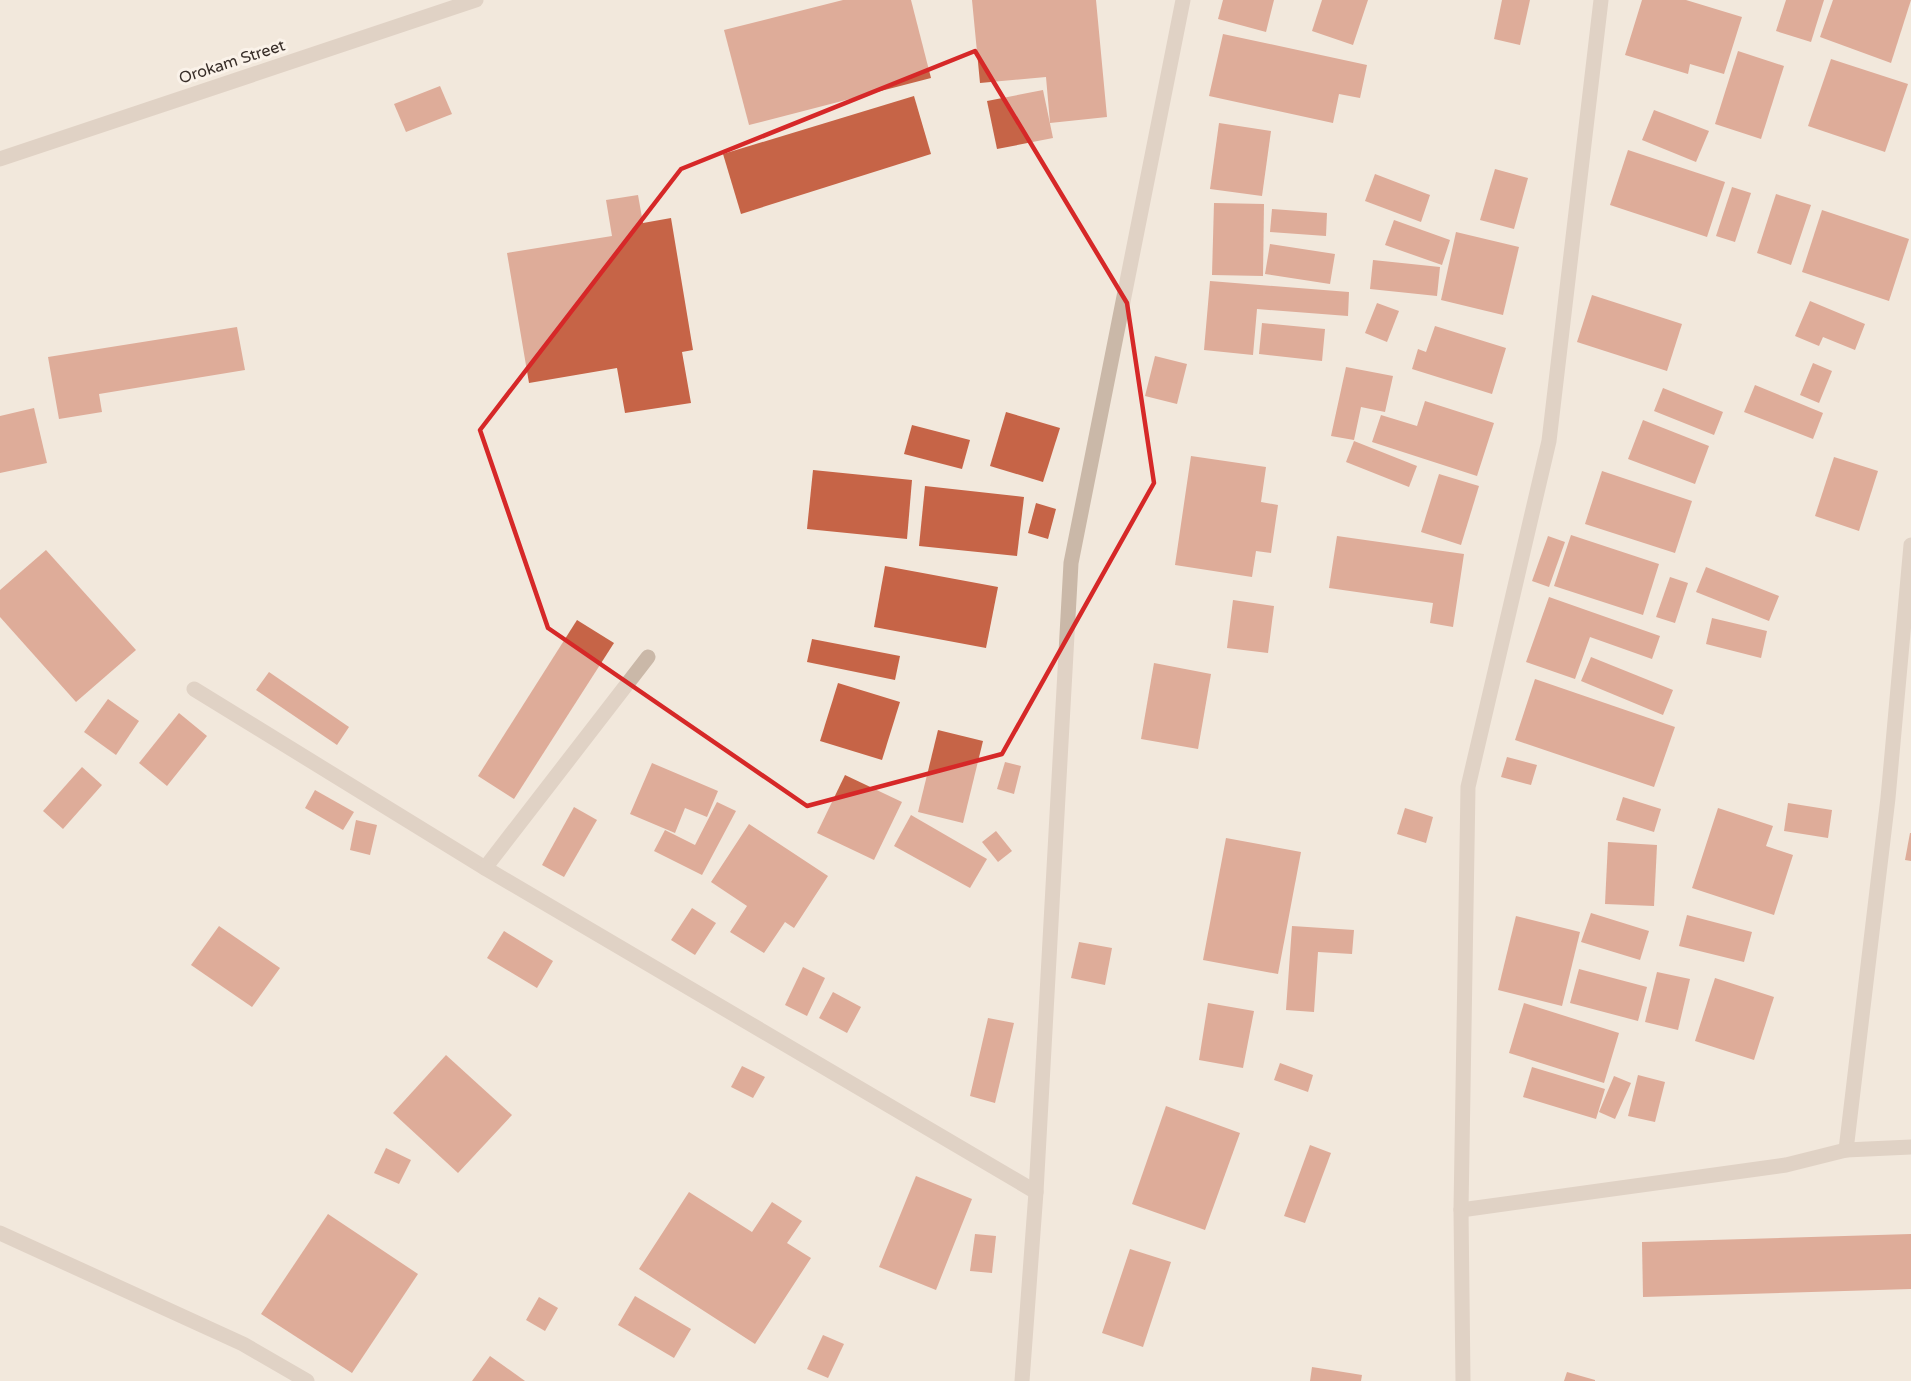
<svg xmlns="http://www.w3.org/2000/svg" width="1911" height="1381" viewBox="0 0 1911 1381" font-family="'Varela Round',sans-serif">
	<rect width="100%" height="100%" fill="#f2e8dc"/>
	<!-- building -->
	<g fill="#c66447">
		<polygon points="843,0 911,0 931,78 749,125 724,30"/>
		<polygon points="972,0 1096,0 1107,117 1050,123 1046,77 980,83"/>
		<polygon points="1223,0 1274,0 1266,32 1218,19"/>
		<polygon points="1322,0 1368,0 1353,45 1312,31"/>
		<polygon points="1502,0 1530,0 1520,45 1494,39"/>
		<polygon points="1642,0 1686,0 1742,17 1724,74 1690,64 1688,74 1625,55"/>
		<polygon points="1786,0 1824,0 1811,42 1776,31"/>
		<polygon points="1833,0 1911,0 1891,63 1820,37"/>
		<polygon points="1223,34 1367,65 1360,98 1339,94 1333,123 1209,96"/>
		<polygon points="1738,51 1784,66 1761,139 1715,124"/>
		<polygon points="1831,59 1908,84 1885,152 1808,126"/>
		<polygon points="440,86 452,114 406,132 394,104"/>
		<polygon points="1043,90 1053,138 997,149 987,101"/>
		<polygon points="914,96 931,154 741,214 723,154"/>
		<polygon points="1654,110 1709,131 1696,162 1642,140"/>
		<polygon points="1219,123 1271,131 1262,196 1210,189"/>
		<polygon points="1628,150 1725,182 1707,237 1610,205"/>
		<polygon points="1495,169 1528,178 1514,229 1480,220"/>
		<polygon points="1375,174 1430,195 1421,222 1365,201"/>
		<polygon points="1732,187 1751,193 1735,242 1716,236"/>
		<polygon points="1776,194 1811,205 1791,265 1757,253"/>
		<polygon points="638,195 643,223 671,218 693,350 682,352 691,403 625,413 617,368 529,383 507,253 612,236 606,200"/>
		<polygon points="1214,203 1264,204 1263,276 1212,275"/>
		<polygon points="1272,209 1327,213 1326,236 1270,232"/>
		<polygon points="1822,210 1909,239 1889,301 1802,272"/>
		<polygon points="1394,220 1450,240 1442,265 1385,245"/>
		<polygon points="1456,232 1519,247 1503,315 1441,300"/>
		<polygon points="1270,244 1335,254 1330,284 1265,274"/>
		<polygon points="1373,260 1440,267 1437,296 1370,289"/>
		<polygon points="1210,281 1349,292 1348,316 1257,309 1253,355 1204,350"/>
		<polygon points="1592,295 1682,324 1667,371 1577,342"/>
		<polygon points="1810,301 1865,324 1855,350 1823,337 1819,346 1795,336"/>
		<polygon points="1377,303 1399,311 1387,342 1365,333"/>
		<polygon points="1262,323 1325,329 1322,361 1259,354"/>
		<polygon points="1435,326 1506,348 1492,394 1412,369 1418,349 1426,352"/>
		<polygon points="237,327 245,370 99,394 102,412 59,419 48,357"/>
		<polygon points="1155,356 1187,364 1177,404 1145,396"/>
		<polygon points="1813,363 1832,371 1819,403 1800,395"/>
		<polygon points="1346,367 1393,376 1385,412 1361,407 1354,440 1331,436"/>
		<polygon points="1755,385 1823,413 1813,439 1744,412"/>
		<polygon points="1663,388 1723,412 1714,435 1654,411"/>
		<polygon points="1425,401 1494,423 1477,476 1372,442 1381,415 1417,426"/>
		<polygon points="34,408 47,463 0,473 0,416"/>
		<polygon points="1006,412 1060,428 1043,482 990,466"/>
		<polygon points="1643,420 1709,446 1695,484 1628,459"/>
		<polygon points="912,425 970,440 962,469 904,454"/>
		<polygon points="1354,441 1417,466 1409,487 1346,462"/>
		<polygon points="1191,456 1266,467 1261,502 1278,505 1271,553 1256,551 1252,577 1175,565"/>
		<polygon points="1834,457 1878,471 1859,531 1815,516"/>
		<polygon points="813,470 912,480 907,539 807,529"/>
		<polygon points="1602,471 1692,501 1675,553 1585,524"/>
		<polygon points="1439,474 1479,486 1461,545 1421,532"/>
		<polygon points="925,486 1024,497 1017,556 919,546"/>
		<polygon points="1036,503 1056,509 1048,539 1028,533"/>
		<polygon points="1571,535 1659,564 1643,615 1554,586"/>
		<polygon points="1337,536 1464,554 1453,627 1430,623 1433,603 1329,588"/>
		<polygon points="1548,536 1565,542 1549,587 1532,581"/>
		<polygon points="46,550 136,650 76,702 0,617 0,590"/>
		<polygon points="885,566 998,587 986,648 874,627"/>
		<polygon points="1706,567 1779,596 1769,621 1696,592"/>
		<polygon points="1670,577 1688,583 1675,623 1656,617"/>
		<polygon points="1549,597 1660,636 1652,659 1590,637 1575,679 1526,662"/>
		<polygon points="1233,600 1274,606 1268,653 1227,648"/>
		<polygon points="1712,618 1767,631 1761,658 1706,644"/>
		<polygon points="577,620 614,643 514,799 478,776"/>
		<polygon points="812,639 900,656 895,680 807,662"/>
		<polygon points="1591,657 1673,690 1663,715 1581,681"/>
		<polygon points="1154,663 1211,674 1198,749 1141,739"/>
		<polygon points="269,672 349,727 337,745 256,690"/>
		<polygon points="1535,679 1675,727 1654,787 1515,740"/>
		<polygon points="838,683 900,702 882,760 820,741"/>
		<polygon points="108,699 139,721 116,755 84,732"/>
		<polygon points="179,713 207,736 167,786 139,763"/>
		<polygon points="938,730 983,741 963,823 918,812"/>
		<polygon points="1507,757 1537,765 1531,785 1501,777"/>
		<polygon points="1005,762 1021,766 1014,794 997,789"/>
		<polygon points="652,763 718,791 707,817 685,808 675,833 630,814"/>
		<polygon points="82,767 102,785 63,829 43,811"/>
		<polygon points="845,775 902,802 874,860 817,833"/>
		<polygon points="315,790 354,812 343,830 305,808"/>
		<polygon points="1623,797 1661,809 1654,832 1616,820"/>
		<polygon points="717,802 736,811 702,875 654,851 665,830 695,845"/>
		<polygon points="1788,803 1832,810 1828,838 1784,831"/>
		<polygon points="574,807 597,820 564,877 542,865"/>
		<polygon points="1405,808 1433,817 1426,843 1397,834"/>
		<polygon points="1718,808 1773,826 1766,846 1793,855 1774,915 1692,888"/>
		<polygon points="911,815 987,859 970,888 894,846"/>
		<polygon points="356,820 377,825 370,855 350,850"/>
		<polygon points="749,824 828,876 794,928 785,922 764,953 730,932 747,906 711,882"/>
		<polygon points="996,831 1012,851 998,862 982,842"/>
		<polygon points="1910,833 1911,833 1911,861 1905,860"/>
		<polygon points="1226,838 1301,852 1278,974 1203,960"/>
		<polygon points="1608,842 1657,845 1654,906 1605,904"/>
		<polygon points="692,908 716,923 695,955 671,940"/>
		<polygon points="1591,913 1649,931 1640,960 1581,942"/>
		<polygon points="1687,915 1752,932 1744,962 1679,946"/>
		<polygon points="1516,916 1580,932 1562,1006 1498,990"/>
		<polygon points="219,926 280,968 252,1007 191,965"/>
		<polygon points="1292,926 1354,930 1352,954 1318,952 1314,1012 1286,1010"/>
		<polygon points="504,931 553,961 537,988 487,958"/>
		<polygon points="1079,942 1112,948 1105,985 1071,978"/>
		<polygon points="803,967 825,978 807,1016 785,1005"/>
		<polygon points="1579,969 1647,987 1638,1021 1570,1003"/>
		<polygon points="1657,972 1690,979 1678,1030 1645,1022"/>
		<polygon points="1715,978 1774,997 1754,1060 1695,1041"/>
		<polygon points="833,992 861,1007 847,1033 819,1018"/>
		<polygon points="1208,1003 1254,1011 1243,1068 1199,1060"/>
		<polygon points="1524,1003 1619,1033 1604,1083 1509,1053"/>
		<polygon points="988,1018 1014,1023 995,1103 970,1096"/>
		<polygon points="446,1055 512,1115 458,1173 393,1113"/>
		<polygon points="1280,1063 1313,1075 1308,1092 1274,1080"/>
		<polygon points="742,1066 765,1077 753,1098 731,1087"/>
		<polygon points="1532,1067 1605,1089 1596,1119 1523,1097"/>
		<polygon points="1638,1075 1665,1082 1655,1122 1628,1116"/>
		<polygon points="1614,1076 1631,1083 1615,1119 1599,1112"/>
		<polygon points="1166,1106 1240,1133 1205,1230 1132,1204"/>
		<polygon points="1310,1145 1331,1153 1305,1223 1284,1216"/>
		<polygon points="386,1148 411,1160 399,1184 374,1173"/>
		<polygon points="916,1176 972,1199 936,1290 879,1267"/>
		<polygon points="689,1192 752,1232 772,1202 802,1221 787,1243 811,1258 755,1344 639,1269"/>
		<polygon points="328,1214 418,1274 352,1373 261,1314"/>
		<polygon points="975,1234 996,1236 992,1273 970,1271"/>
		<polygon points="1911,1234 1911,1289 1643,1297 1642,1242"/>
		<polygon points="1130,1249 1171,1262 1143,1347 1102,1333"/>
		<polygon points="635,1296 691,1329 674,1358 618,1325"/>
		<polygon points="539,1297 558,1308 545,1331 526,1320"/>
		<polygon points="823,1335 844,1344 828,1378 807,1369"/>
		<polygon points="490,1356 525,1381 472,1381"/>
		<polygon points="1312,1367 1362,1375 1361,1381 1310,1381"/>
		<polygon points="1567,1372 1595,1380 1595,1381 1564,1381"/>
	</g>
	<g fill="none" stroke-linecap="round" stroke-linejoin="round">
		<!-- street -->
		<g stroke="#cab8a8" stroke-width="15">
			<polyline points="0,159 476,0"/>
			<polyline points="194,689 485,868 1036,1192"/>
			<polyline points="485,868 648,657"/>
			<polyline points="1846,1150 1888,798 1911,545"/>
			<polyline points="1461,1210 1786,1165 1846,1150 1911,1147"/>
			<polyline points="0,1233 243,1344 307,1381"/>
			<polyline points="1022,1381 1036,1192 1071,563 1183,0"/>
			<polyline points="1463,1381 1461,1210 1468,787 1549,441 1601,0"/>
		</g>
	</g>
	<!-- marked area -->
	<path d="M0 0H1911V1381H0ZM975 51 1127 303 1154 483 1002 754 807 806 548 628 480 430 681 169Z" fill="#f2e8dc" fill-opacity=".55" fill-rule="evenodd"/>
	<path fill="none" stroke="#d62828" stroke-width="4.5" stroke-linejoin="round" d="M975 51 1127 303 1154 483 1002 754 807 806 548 628 480 430 681 169Z"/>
	<g text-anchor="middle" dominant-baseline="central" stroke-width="6" stroke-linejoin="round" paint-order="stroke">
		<!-- street labels -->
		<g font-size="16" fill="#372d28" stroke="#faf2e9">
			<text transform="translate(232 62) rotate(-18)">Orokam Street</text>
		</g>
	</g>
</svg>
